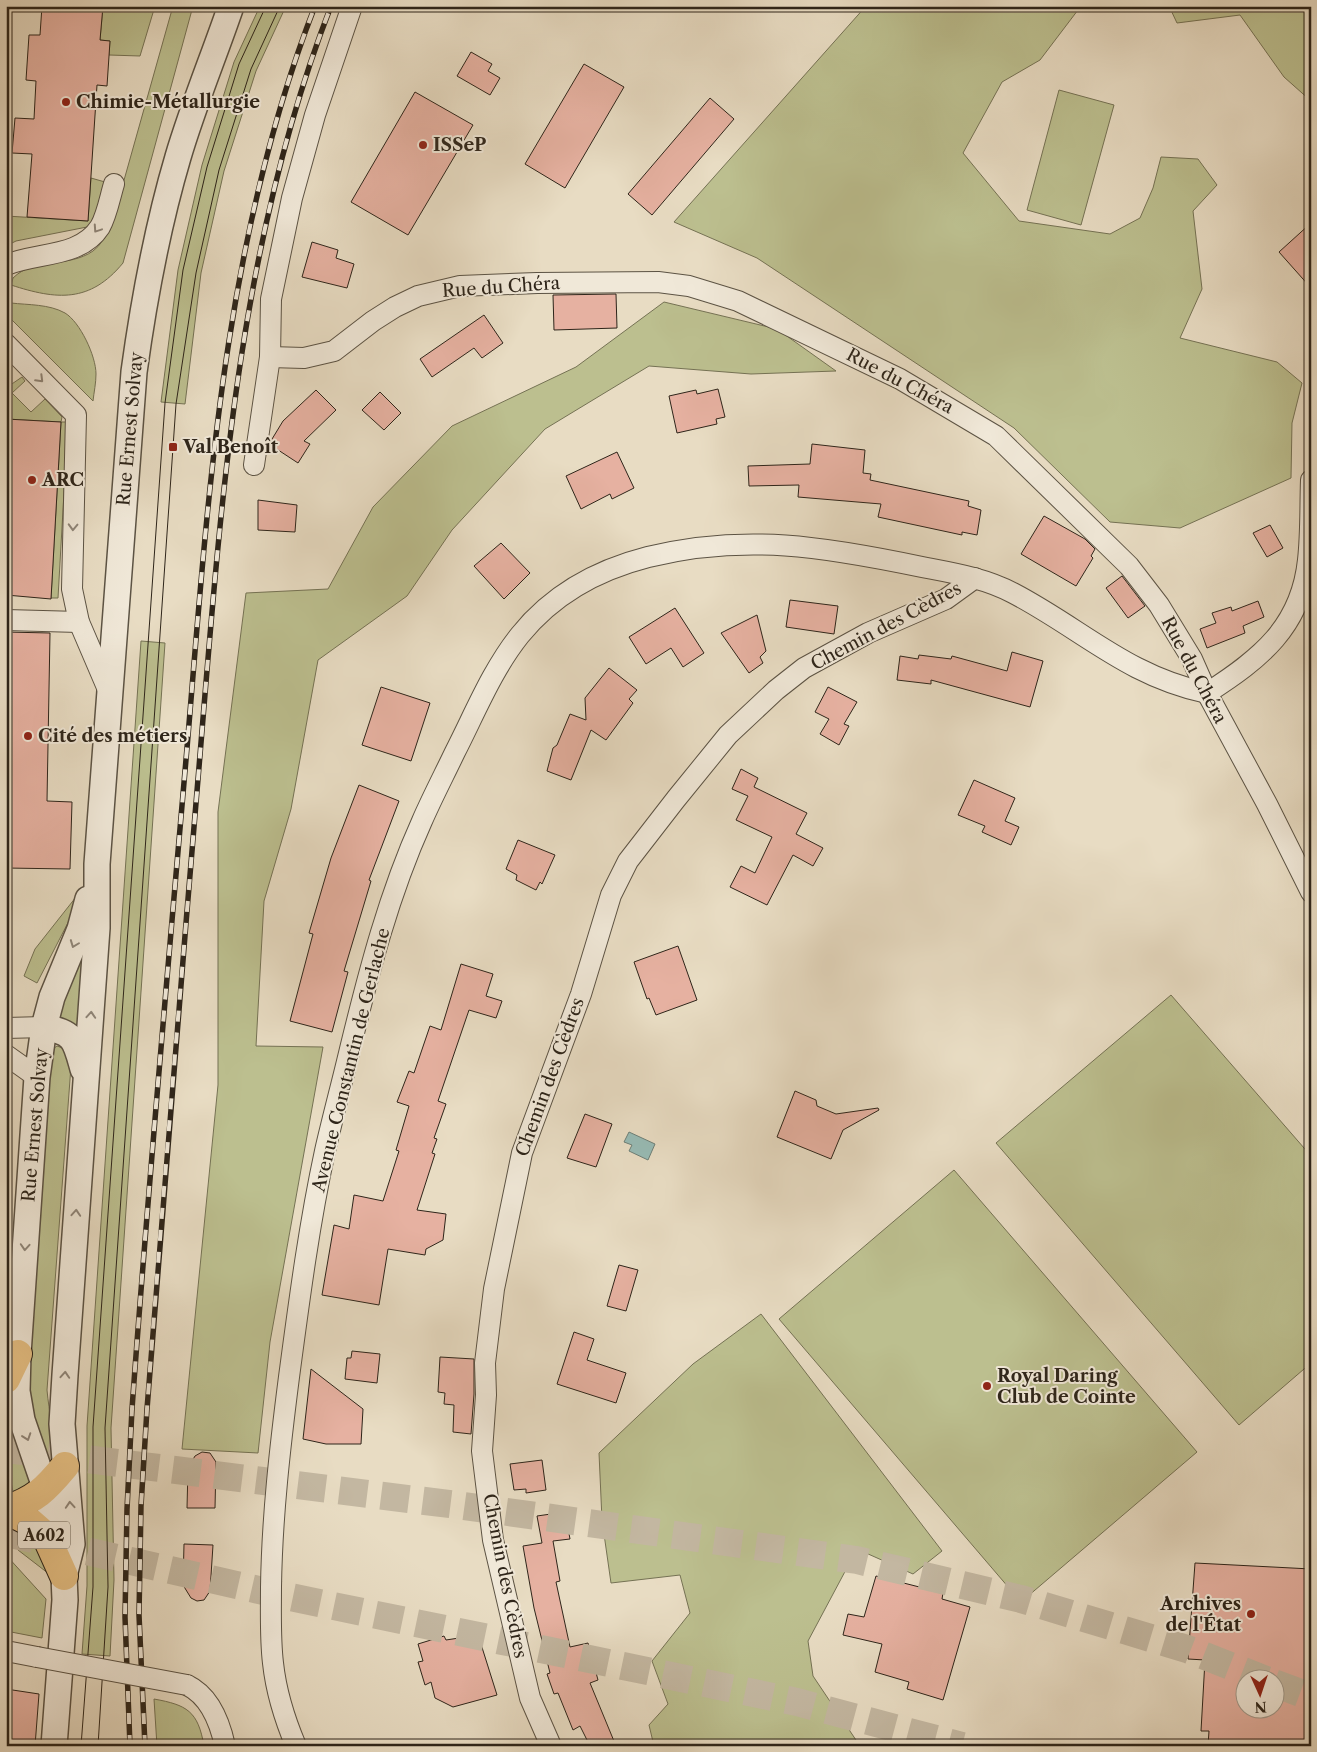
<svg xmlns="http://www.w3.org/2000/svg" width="1317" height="1752" viewBox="0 0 1317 1752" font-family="'Libre Caslon Text',serif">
	<rect width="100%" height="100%" fill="#e8dcc3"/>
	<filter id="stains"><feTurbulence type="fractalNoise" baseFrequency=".004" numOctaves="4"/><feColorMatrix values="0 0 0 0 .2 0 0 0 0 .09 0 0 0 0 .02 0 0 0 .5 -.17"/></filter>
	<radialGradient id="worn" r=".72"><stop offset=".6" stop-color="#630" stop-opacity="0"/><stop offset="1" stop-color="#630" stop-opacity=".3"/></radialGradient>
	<!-- green -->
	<g fill="#bcbf8f" stroke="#757254">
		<polygon points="103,6 155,6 140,56 109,55 110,41 100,40"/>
		<path d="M173 6H193L123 263C90 303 57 300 11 285L13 278C34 257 69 268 93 251 100 246 105 237 110 230Z"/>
		<polygon points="260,6 286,6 256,71 224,171 201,273 185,404 161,402 178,270 202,165 234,62"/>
		<polygon points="866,6 1081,6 1040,60 1002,82 963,153 1019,221 1110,234 1140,218 1153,188 1161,157 1198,159 1217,185 1193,211 1202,289 1180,338 1277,362 1302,383 1292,423 1291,478 1180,528 1110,522 1014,428 757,258 674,222"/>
		<polygon points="1169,6 1311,6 1311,101 1284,77 1240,15 1177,23"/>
		<polygon points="1059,90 1114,105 1081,225 1027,210"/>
		<polygon points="91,178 105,182 95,220 87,227 16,241 6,246 6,216 88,221"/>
		<polygon points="664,302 777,329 836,371 751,374 649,366 545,429 452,530 407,596 318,660 291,809 264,901 256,1046 323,1047 270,1342 258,1453 182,1449 218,1085 218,812 246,593 328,589 373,507 452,426 576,367"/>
		<path d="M11 303C28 305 49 304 65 313 80 322 96 356 96 374 96 383 94 392 93 401L10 318Z"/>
		<polygon points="22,377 25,381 12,393 31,412 45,399 62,417 61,422 68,422 58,598 51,598 61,422 6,419 6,388"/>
		<polygon points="141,641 165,643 111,1428 114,1580 110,1656 82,1654 87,1586 87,1426"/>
		<polygon points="76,897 75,909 37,983 24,976 35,949"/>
		<polygon points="83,946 81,1030 59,1016 57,1010"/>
		<polygon points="1171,995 1311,1156 1311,1363 1239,1425 996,1143"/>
		<path d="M57 1046 65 1049 71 1066 47 1390C49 1412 54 1433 53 1455L47 1459 27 1407 46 1054Z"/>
		<polygon points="954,1170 1197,1452 1021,1602 779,1319"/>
		<polygon points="761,1314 942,1551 913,1574 857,1549 808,1641 813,1676 860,1746 654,1746 649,1725 668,1704 652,1661 690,1613 680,1575 611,1583 602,1520 599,1453 693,1364"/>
		<polygon points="6,1397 40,1487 14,1497 6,1457"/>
		<polygon points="19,1528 34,1536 53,1577 18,1550"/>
		<polygon points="6,1555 46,1599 42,1638 6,1631"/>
		<path d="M154 1699C187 1705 198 1711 204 1746H157Z"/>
	</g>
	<!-- water -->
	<polygon fill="#97bbb5" stroke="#6d7f77" points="629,1132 655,1144 648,1160 629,1151 632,1145 624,1142"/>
	<!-- building -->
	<g fill="#e6b1a1" stroke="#2e251a" fill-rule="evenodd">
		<polygon points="42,6 103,6 100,40 110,41 107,86 97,85 88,221 27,217 32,154 12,153 15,118 34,119 36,81 26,80 29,35 40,35"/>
		<polygon points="471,52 492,64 488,71 500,78 490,95 457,76"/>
		<polygon points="584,64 624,87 565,188 525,164"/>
		<polygon points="415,92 473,125 408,235 351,202"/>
		<polygon points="710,98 734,119 652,215 628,194"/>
		<polygon points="1311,223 1311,288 1279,252"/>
		<polygon points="312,242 338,250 336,258 354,264 347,288 302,277"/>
		<polygon points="616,294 617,328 554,330 553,295"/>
		<polygon points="484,315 503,343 482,358 474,348 432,377 420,359"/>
		<polygon points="718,389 725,417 716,419 717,424 677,433 669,396 696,390 697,394"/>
		<polygon points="316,390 336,410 304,441 310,444 298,463 269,444 283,421"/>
		<polygon points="380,392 401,413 384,430 362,410"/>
		<polygon points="6,419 61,422 51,599 6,595"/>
		<polygon points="812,444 865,450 863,473 871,474 870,480 969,501 968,506 981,510 977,535 962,532 962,535 878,517 881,504 798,497 799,485 749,486 748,466 810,464"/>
		<polygon points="617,452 634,488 612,499 610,494 581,509 566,476"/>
		<polygon points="258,500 297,505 295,532 258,530"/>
		<polygon points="1044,516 1085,539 1095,549 1091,556 1093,558 1076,586 1021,554"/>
		<polygon points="1270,525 1283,548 1267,557 1253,533"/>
		<polygon points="501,543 530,573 504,599 474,566"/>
		<polygon points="1122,576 1145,606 1128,618 1106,588"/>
		<polygon points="790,600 838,606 834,634 786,627"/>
		<polygon points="1258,601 1264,617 1243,626 1245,633 1207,648 1200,629 1216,623 1212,613 1231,607 1232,611"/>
		<polygon points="675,608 704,653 683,667 671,648 646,664 629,637"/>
		<polygon points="757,615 766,651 760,657 763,663 749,673 721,633"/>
		<polygon points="6,632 50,633 47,801 72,802 70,869 6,868"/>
		<polygon points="1012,652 1043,661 1030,707 931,680 931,684 897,680 900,656 918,659 919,655 951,659 952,656 1007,671"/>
		<polygon points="609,668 637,690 629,699 633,703 606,740 591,730 571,780 547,771 553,748 557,745 570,714 586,720 585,698"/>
		<polygon points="381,687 430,703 411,761 362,745"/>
		<polygon points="828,687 857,702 844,724 849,726 839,745 820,734 829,719 815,712"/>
		<polygon points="741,769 758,778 754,787 807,813 796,834 823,848 813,866 793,855 767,905 730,887 741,866 755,873 772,837 736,820 748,796 732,789"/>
		<polygon points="974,780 1015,798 1005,821 1019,827 1011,845 982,832 985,826 958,815"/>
		<polygon points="359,785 399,801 369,880 371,881 344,971 348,972 332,1032 290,1021 313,934 309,933 331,858"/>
		<polygon points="518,840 555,855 542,884 540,882 536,890 516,880 517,875 506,869"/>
		<polygon points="678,946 697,1000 656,1015 649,998 647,999 634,962"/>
		<polygon points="461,964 493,974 486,996 502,1001 496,1018 469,1010 438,1101 446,1104 434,1138 437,1139 432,1153 435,1154 417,1210 446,1214 443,1240 426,1249 425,1255 388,1249 379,1305 322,1295 334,1225 349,1229 354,1195 383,1201 399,1151 396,1150 409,1106 397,1102 409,1071 414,1073 430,1026 441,1030"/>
		<polygon points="795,1091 816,1100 817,1106 836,1114 878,1108 879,1110 843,1130 831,1159 777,1137"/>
		<polygon points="585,1114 612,1124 596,1167 567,1158"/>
		<polygon points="619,1265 638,1270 626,1311 607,1306"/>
		<polygon points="574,1332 594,1339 587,1360 626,1373 616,1403 557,1384"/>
		<polygon points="352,1351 380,1354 377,1383 345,1379 347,1358 351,1358"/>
		<polygon points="440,1357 474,1359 474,1394 471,1434 453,1432 454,1405 444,1404 445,1393 438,1392"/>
		<polygon points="311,1369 363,1409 361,1444 326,1444 303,1439"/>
		<polygon points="202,1452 210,1453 216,1462 215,1508 187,1508 188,1468 195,1456"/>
		<polygon points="542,1460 546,1490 526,1493 526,1489 514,1490 510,1464"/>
		<polygon points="565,1512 570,1539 553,1541 560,1581 556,1582 570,1647 588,1643 598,1680 590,1683 616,1746 590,1746 580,1726 573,1730 558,1693 554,1694 547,1674 550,1673 534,1608 523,1546 542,1543 537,1516"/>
		<polygon points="184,1544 213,1545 210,1591 204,1600 197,1601 191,1598 183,1585"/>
		<path d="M1195 1563 1311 1569V1746H1208L1209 1731H1201L1205 1660 1188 1659ZM1244 1680H1274V1710H1244Z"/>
		<polygon points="876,1576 943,1593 942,1599 970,1607 943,1700 907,1689 909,1682 875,1672 882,1644 843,1635 848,1614 864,1617"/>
		<polygon points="444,1636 446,1640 459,1638 460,1642 473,1638 480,1641 497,1695 453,1707 435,1698 431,1682 425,1685 418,1662 423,1661 418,1644"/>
		<polygon points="6,1689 39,1694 35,1746 6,1746"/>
	</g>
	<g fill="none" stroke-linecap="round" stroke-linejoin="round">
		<!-- motorway-tunnel -->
		<g stroke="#c3b7a1" stroke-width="28" stroke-dasharray="28 14" stroke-linecap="butt">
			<polyline points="6,1449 457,1505 857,1560 1021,1599 1187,1649 1266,1680"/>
			<polyline points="6,1533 290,1597 797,1702 962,1746"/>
			<polyline points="1274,1683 1311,1697"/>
		</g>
		<!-- minor casing -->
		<g stroke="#5c5344" stroke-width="22">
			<g id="minor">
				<path d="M6 265C37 252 80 258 100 227 107 215 110 197 114 184"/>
				<polyline points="6,344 76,415 72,589 79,622 109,692"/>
				<polyline points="270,357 304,358 334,351 373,321 395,307 418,296 460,286 537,283 658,282 689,286 738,301 900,379 996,436 1129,566 1159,605 1192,659 1207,693 1267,804 1311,892"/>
				<polyline points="254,465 270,357 271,299 292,198 315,115 352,6"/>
				<polyline points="6,620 79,622"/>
				<path d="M1207 693C1260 659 1301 627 1308 560 1311 533 1310 507 1311 480"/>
				<polyline points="6,1028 44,1027"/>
				<polyline points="6,1055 37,1077"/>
				<polyline points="6,1651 37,1657"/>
				<path d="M187 1685C210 1696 220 1723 225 1746"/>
				<path d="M296 1746C285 1720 276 1691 273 1663 270 1638 271 1612 271 1587 272 1517 280 1447 289 1377 299 1302 309 1225 325 1151 333 1116 342 1083 350 1049 369 971 389 894 422 821 432 798 444 775 455 752 475 713 492 670 520 635 553 594 597 570 648 557 745 533 826 547 922 567 953 573 985 578 1013 593 1082 629 1127 676 1207 693"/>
				<polyline points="551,1746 530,1698 493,1540 482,1451 486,1395 485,1363 494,1289 522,1153 581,994 611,895 628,861 676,799 728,735 776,690 804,668 868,633 946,599 975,578"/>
			</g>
		</g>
		<!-- tertiary casing -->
		<g stroke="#5c5344" stroke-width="28">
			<g id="tertiary">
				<path d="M44 1027C75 1033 75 1040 83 1069"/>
				<path d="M64 1576 72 1544 62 1424 65 1375 97 928V864L134 372C144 299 157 228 178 157 193 106 214 56 231 6"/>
				<polyline points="54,1746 65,1600 64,1576 53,1521 46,1490 22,1420 17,1391 18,1354 37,1077 44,1027 52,997 80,929 88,899"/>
			</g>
		</g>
		<!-- motorway casing -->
		<g stroke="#2e251a" stroke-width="30">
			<g id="motorway">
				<polyline points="6,1379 18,1354"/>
				<polyline points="6,1510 30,1522 46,1536 64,1576"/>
				<path d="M6 1510C36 1499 45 1490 65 1466"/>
			</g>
		</g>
		<!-- minor -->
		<use href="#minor" stroke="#f0e8d8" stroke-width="20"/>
		<!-- tertiary -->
		<use href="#tertiary" stroke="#f0e8d8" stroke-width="25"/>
		<!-- motorway -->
		<use href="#motorway" stroke="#e4be82" stroke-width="28"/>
		<!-- tram -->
		<g stroke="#2e251a" stroke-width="1">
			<polyline points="81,1746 93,1587 93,1427 165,403 183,270 207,167 239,64 266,6"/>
			<polyline points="98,1746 108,1587 105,1428 176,404 196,273 219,170 251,69 280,6"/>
		</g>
		<!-- rail casing -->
		<g stroke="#2e251a" stroke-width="5.5">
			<g id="rail">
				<path d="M130 1746 125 1617 127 1509 132 1409C148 1188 168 968 187 748 208 498 223 242 315 6"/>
				<path d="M145 1746 139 1615 141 1506 147 1409C163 1191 182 973 200 755 221 502 238 245 331 6"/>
			</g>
		</g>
		<!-- rail -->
		<use href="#rail" stroke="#f0e8d8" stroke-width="4" stroke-dasharray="11" stroke-linecap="butt"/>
		<!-- minor-bridge casing -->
		<g stroke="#5c5344" stroke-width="22" stroke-linecap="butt">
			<polyline id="minor-bridge" points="37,1657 187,1685"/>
		</g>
		<!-- minor-bridge -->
		<use href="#minor-bridge" stroke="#f0e8d8" stroke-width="20"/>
	</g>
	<!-- one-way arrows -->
	<defs><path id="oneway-chevron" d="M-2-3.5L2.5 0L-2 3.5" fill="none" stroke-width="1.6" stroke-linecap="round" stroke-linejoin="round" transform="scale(1.25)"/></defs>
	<g stroke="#8f8679">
		<use href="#oneway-chevron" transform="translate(97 229) rotate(124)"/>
		<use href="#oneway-chevron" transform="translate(40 379) rotate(45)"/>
		<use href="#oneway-chevron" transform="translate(73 527) rotate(92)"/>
		<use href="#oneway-chevron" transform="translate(74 944) rotate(111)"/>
		<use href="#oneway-chevron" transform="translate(91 1015) rotate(-86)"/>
		<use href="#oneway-chevron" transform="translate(76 1213) rotate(-86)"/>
		<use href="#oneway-chevron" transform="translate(25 1247) rotate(94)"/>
		<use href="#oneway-chevron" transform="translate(65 1375) rotate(-86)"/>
		<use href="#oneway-chevron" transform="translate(27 1437) rotate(71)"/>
		<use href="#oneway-chevron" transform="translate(70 1505) rotate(-94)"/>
	</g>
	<!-- markers -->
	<g fill="#8f2418" stroke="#f0e8d8" stroke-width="2">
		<circle cx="66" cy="102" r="5"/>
		<circle cx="423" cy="145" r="5"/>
		<rect x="168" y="442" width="10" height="10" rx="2.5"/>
		<circle cx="32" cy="480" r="5"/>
		<circle cx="28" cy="736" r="5"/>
		<circle cx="987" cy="1386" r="5"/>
		<circle cx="1251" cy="1614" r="5"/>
	</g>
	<g text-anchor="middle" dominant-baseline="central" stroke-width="4" stroke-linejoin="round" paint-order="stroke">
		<!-- shield labels -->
		<rect fill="#f0e8d8" stroke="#686053" stroke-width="1" x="18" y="1521.5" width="52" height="27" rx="4"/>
		<g font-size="16" font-weight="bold" fill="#2e251a">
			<text x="44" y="1535">A602</text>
		</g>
		<!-- poi labels -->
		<g font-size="18" font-weight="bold" fill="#2e251a" stroke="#f0e8d8" text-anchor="start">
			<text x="76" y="102">Chimie-Métallurgie</text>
			<text x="433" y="145">ISSeP</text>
			<text x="183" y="447">Val Benoît</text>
			<text x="42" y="480">ARC</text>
			<text x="38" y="736">Cité des métiers</text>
			<text x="997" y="1376">Royal Daring<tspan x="997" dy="21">Club de Cointe</tspan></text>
			<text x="1241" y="1604" text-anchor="end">Archives<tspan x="1241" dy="21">de l'État</tspan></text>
		</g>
		<!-- street labels -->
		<g font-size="18" fill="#2e251a" stroke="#f0e8d8">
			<text transform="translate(501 287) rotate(-4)">Rue du Chéra</text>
			<text transform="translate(900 381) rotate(28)">Rue du Chéra</text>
			<text transform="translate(130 429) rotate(-85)">Rue Ernest Solvay</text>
			<text transform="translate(886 626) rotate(-28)">Chemin des Cèdres</text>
			<text transform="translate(1194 670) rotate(62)">Rue du Chéra</text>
			<text transform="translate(351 1060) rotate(-76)">Avenue Constantin de Gerlache</text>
			<text transform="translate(550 1077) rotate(-70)">Chemin des Cèdres</text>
			<text transform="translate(35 1125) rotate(-85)">Rue Ernest Solvay</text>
			<text transform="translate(505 1576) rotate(79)">Chemin des Cèdres</text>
		</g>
	</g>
	<!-- margin -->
	<rect width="1317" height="1752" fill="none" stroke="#e8dcc3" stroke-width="25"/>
	<rect x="8" y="8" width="1302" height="1737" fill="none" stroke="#2e251a" stroke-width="2.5"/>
	<rect x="12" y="12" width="1292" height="1727" fill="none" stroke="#2e251a"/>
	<!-- north arrow -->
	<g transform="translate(1260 1694) rotate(177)"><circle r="24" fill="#f0e8d8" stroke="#a29a8c"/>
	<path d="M0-4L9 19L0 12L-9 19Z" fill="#8f2418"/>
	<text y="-8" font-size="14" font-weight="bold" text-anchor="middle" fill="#2e251a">N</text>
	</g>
	<rect width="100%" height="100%" filter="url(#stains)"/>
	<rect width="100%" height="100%" fill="url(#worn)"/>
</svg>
